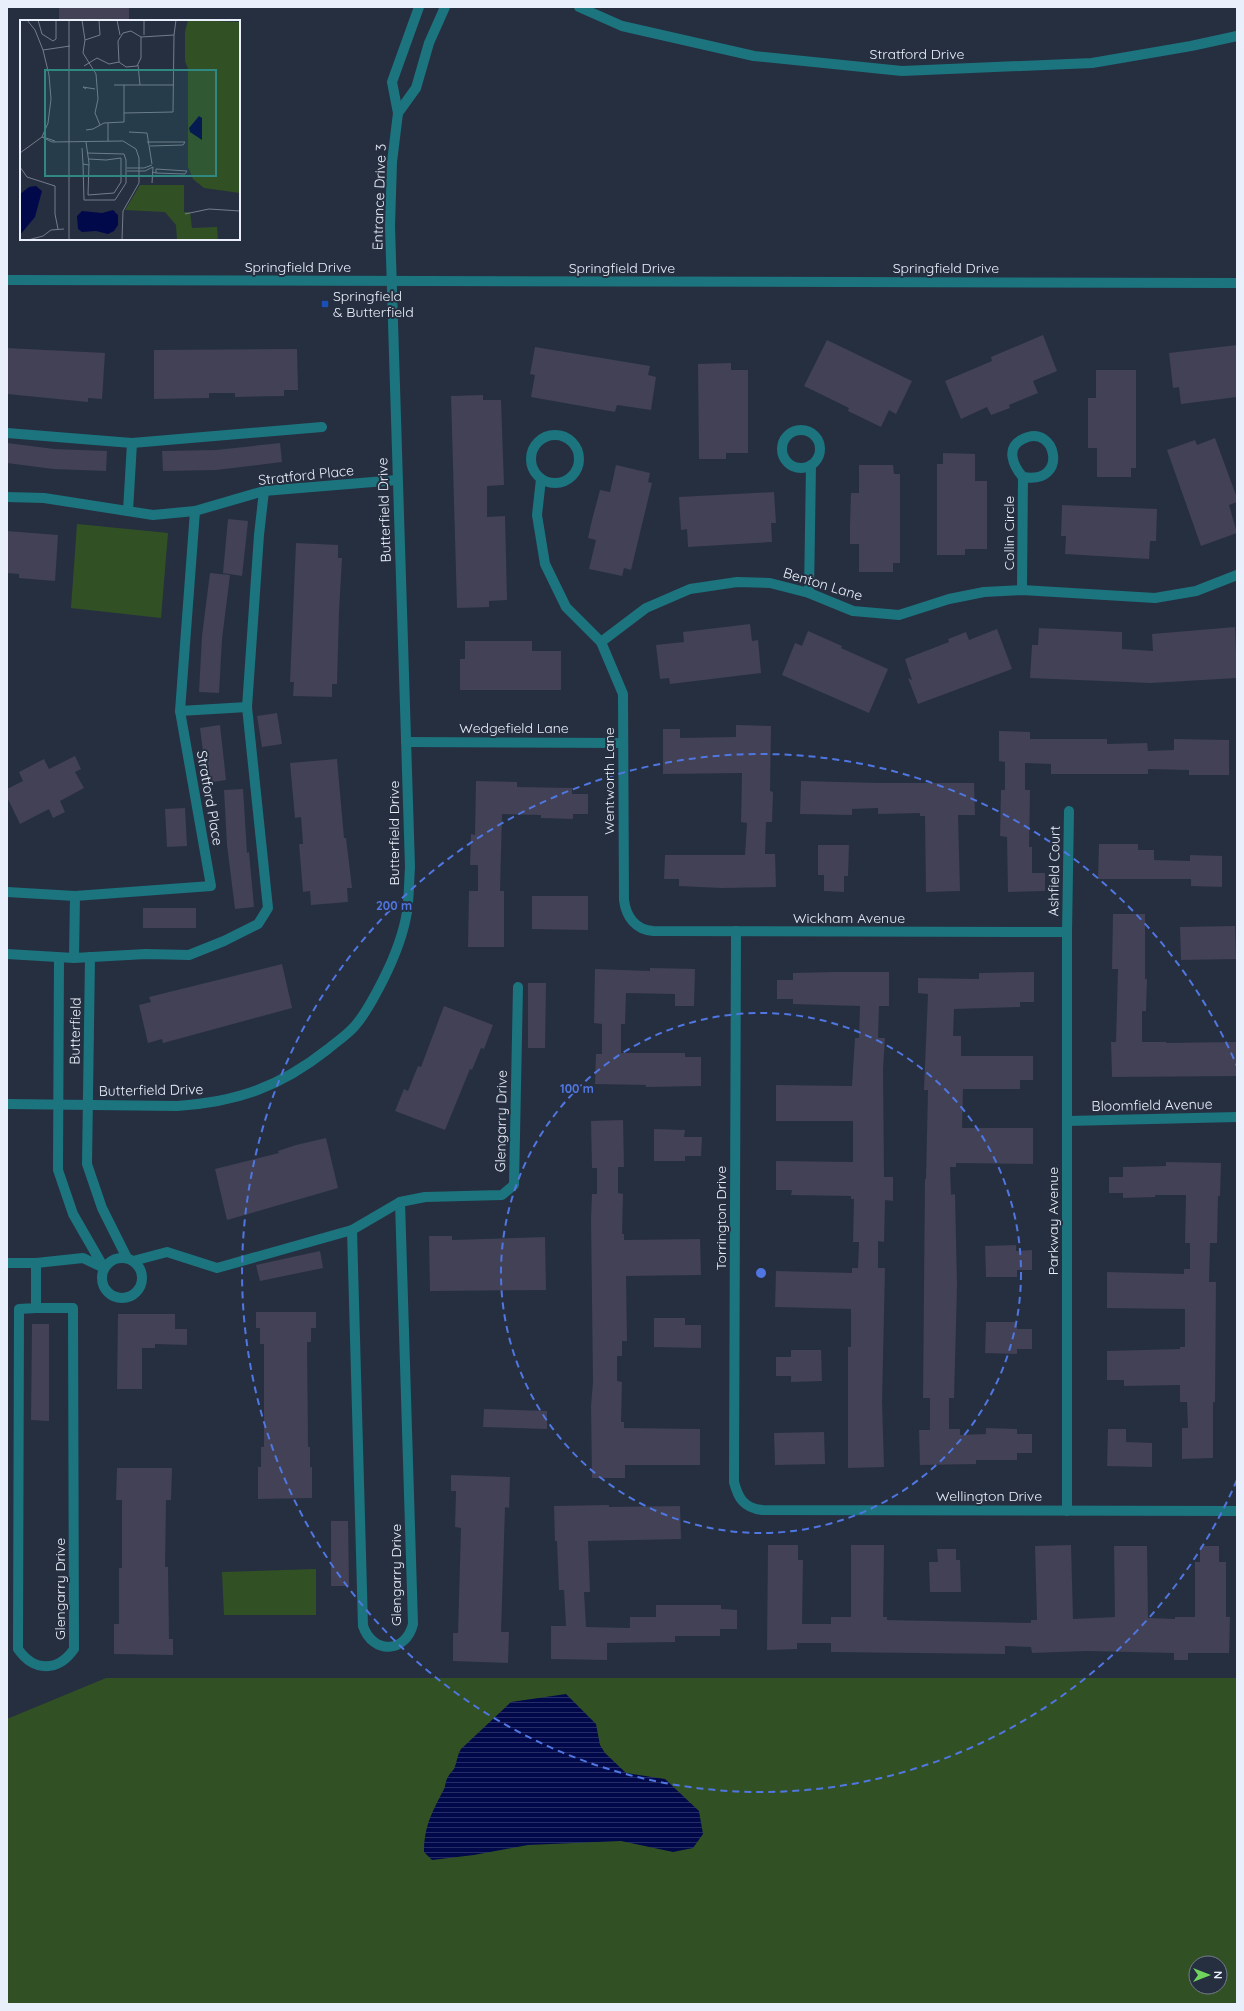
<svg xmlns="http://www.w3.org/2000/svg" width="1244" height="2011" viewBox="0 0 1244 2011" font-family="Quicksand,sans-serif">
	<defs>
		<pattern id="water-rules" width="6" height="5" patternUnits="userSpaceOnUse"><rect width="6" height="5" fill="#01094b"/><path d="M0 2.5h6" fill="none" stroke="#262d66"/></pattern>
	</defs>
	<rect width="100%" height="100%" fill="#262f40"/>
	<!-- grass -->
	<g fill="#315124" fill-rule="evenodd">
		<polygon points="77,524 168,533 161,618 71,608"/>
		<polygon points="316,1569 316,1615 224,1615 222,1572"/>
		<path d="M106 1678H1237V2004H7V1719ZM1196 1963H1220V1987H1196Z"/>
	</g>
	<!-- water -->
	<path fill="url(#water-rules)" d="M566 1694 596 1724 600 1745 605 1753 626 1773 665 1779 699 1811 703 1834 693 1848 673 1852 621 1841 528 1845 474 1855 432 1860 424 1852C424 1827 432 1812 443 1791 446 1787 445 1781 448 1777 449 1774 452 1772 454 1769 457 1762 457 1756 461 1749L511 1702Z"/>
	<!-- building -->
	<g fill="#424156">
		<rect x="59" y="7" width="70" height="14"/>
		<polygon points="1043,335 1057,371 1033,381 1038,393 1009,405 1010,408 991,415 987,407 961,419 945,381 992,361 991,357"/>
		<polygon points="827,340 912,381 896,414 889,410 881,427 848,411 849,408 804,386"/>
		<polygon points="1237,345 1237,397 1181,404 1179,387 1173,388 1169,353"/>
		<polygon points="535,347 650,366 648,375 656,377 651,410 617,405 615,412 531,397 535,375 530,374"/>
		<polygon points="7,348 105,353 102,399 88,398 88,402 7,394"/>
		<polygon points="297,349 298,390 284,390 284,396 235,397 235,393 209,393 209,398 154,399 154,350"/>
		<polygon points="731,363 731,370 748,370 748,453 726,453 726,459 699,459 698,364"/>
		<polygon points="1096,370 1136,370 1136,468 1131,468 1131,477 1097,477 1097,448 1088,448 1088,398 1096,398"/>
		<polygon points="483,395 483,400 501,400 504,485 487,486 487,517 505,516 507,600 489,601 489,607 457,608 451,396"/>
		<polygon points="1215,438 1237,498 1237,502 1229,505 1237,533 1201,546 1167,450 1195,440 1197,445"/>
		<polygon points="7,443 54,449 107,451 106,471 53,469 7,463"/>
		<polygon points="280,443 282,462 216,470 163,471 162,451 216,450"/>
		<polygon points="943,453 975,454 975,481 987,481 987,549 965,549 965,555 937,555 937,464 943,464"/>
		<polygon points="616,465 650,473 648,482 652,483 631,570 624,568 622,576 589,569 596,540 588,538 592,520 600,490 610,492"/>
		<polygon points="859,465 893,465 894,474 900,474 900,563 893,563 893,572 859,572 859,544 850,544 850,524 851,493 859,493"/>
		<polygon points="774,492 776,523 771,523 772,542 688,547 687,529 681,530 679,497"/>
		<polygon points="1062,505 1157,509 1156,541 1150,541 1149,559 1065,554 1066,536 1061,536"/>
		<polygon points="228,519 248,521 242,576 223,573"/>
		<polygon points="7,531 58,535 55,581 19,578 19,574 7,573"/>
		<polygon points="296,543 338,545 338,558 342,558 339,612 337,684 332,684 332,697 293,696 294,682 290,682"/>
		<polygon points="210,573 230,575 222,639 219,693 199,692 202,636"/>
		<polygon points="750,624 752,641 758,640 761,673 670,684 669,678 660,679 656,645 684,642 683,632"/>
		<polygon points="1235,627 1237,678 1151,683 1030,678 1032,645 1038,645 1039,628 1122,632 1122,649 1153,651 1152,634"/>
		<polygon points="997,629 1012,669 918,704 908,678 912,680 905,659 949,642 948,639 966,632 969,640"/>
		<polygon points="808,631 842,646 841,648 888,669 869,713 782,675 795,643 802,646"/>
		<polygon points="465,641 532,641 532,651 561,651 561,690 460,690 460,659 465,659"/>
		<polygon points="277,713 282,744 262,747 257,716"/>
		<polygon points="220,725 226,780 207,783 200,728"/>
		<polygon points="736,725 771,726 770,791 773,792 772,822 766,822 765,854 775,854 776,887 721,888 679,886 679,879 664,879 665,855 745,855 747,823 741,822 742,773 663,774 663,729 680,729 680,738 736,737"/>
		<polygon points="999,731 1030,732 1030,739 1107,739 1107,744 1147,743 1148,751 1174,750 1174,739 1229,740 1229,775 1189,775 1189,770 1148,769 1148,774 1051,774 1051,764 1025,763 1025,790 1030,790 1029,847 1032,847 1032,873 1045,873 1045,891 1008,892 1007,837 1000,836 1001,790 1005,790 1005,762 999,761"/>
		<polygon points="75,756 81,769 75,772 84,788 60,801 65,812 53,818 49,809 20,824 7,797 7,789 23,781 19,772 44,759 49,769"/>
		<polygon points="337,759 344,838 346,838 352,888 347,888 348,902 311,905 310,891 303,892 299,844 303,844 301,817 295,818 290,763"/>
		<polygon points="476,781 517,782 517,787 572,788 572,794 588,794 588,814 573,814 573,819 541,818 541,815 502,814 500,891 504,891 504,947 468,947 469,891 478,891 478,865 470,865 471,834 475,835"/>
		<polygon points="801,781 878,783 974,783 975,815 958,815 960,891 926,892 925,816 920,816 920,813 878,814 878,808 852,809 852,815 800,814"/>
		<polygon points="243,789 247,853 249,852 254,907 235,909 227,845 224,790"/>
		<polygon points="185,808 187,846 167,847 165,809"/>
		<polygon points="1099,844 1138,844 1138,850 1154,850 1154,860 1190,861 1190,855 1222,856 1222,887 1191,886 1191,879 1098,879"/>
		<polygon points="818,845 849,845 848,876 844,876 844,892 824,891 824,875 818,875"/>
		<polygon points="532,896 588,896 588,930 532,929"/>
		<rect x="143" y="908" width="53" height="20"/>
		<polygon points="1113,914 1145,914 1145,979 1147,979 1146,1011 1142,1011 1142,1042 1166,1042 1166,1043 1236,1042 1236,1076 1112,1077 1111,1042 1116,1042 1118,969 1112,969"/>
		<polygon points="1235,926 1236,959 1181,960 1180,927"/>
		<polygon points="282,964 292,1008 163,1043 162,1039 148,1043 139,1005 151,1002 149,997"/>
		<polygon points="650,968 695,969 694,1006 675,1006 675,994 626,993 625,1024 621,1024 621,1053 685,1053 685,1057 701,1057 701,1086 646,1087 646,1085 595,1084 596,1054 602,1054 602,1024 594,1023 595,969 650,971"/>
		<polygon points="834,972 889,972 889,1006 879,1006 878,1038 885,1038 883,1069 884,1177 893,1177 893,1201 885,1200 884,1242 878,1241 878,1268 885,1268 882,1402 884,1467 848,1468 848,1347 851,1347 851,1309 775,1307 776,1271 852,1273 852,1268 858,1268 859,1242 853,1242 854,1199 851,1199 851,1196 791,1195 792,1190 776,1190 776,1161 853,1162 853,1121 776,1121 776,1085 852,1086 855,1038 859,1038 860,1006 793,1004 793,999 777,999 777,980 793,980 793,973"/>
		<polygon points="1034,972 1034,1002 1020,1002 1020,1007 954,1009 953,1036 961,1036 961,1056 1033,1056 1033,1080 1020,1080 1020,1089 963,1089 962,1128 1033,1128 1033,1164 956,1163 956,1167 950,1167 951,1195 955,1194 957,1286 954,1398 949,1398 949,1429 960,1429 960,1435 986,1434 986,1428 1017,1429 1017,1434 1032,1434 1032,1453 1017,1453 1017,1460 976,1460 976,1464 920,1465 919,1430 930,1430 930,1398 923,1398 925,1179 926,1179 928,1090 924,1090 928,994 918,993 918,978 979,979 979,973"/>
		<polygon points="528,983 546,983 545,1048 528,1048"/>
		<polygon points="444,1006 493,1025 484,1049 481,1048 472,1070 470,1069 445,1130 395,1111 404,1089 408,1091 418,1066 421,1067"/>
		<polygon points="623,1120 624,1167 618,1167 618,1193 623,1194 622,1234 624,1234 624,1240 700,1239 701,1275 626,1276 627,1341 622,1341 622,1356 617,1356 617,1381 622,1382 621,1422 624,1422 624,1428 700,1429 700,1465 625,1465 625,1478 592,1478 591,1406 593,1382 591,1218 592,1194 597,1194 597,1168 592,1168 591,1121"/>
		<polygon points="654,1129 685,1130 684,1137 702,1137 701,1156 685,1156 685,1161 654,1161"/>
		<polygon points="326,1138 338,1188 227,1220 215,1169 279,1153 278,1151 296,1145"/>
		<polygon points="1166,1162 1221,1163 1220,1196 1218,1196 1217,1243 1210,1243 1209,1282 1216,1282 1215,1402 1213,1402 1213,1458 1182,1459 1182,1428 1188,1428 1187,1402 1180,1402 1180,1385 1124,1386 1124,1380 1107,1380 1107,1351 1180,1349 1180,1347 1185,1347 1185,1309 1107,1308 1107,1272 1184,1274 1184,1269 1190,1269 1190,1243 1185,1243 1186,1195 1155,1195 1155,1197 1123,1198 1123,1193 1109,1193 1109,1177 1123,1177 1123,1167 1166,1166"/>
		<polygon points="429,1236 452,1236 452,1240 545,1237 546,1290 430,1291"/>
		<polygon points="1016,1245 1016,1251 1032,1250 1032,1270 1017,1270 1017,1277 986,1277 985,1246"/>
		<polygon points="320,1251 323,1268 260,1281 256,1265"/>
		<polygon points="256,1312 316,1312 316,1328 311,1328 311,1342 307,1342 308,1447 310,1447 310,1467 312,1467 312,1498 258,1499 258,1467 261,1467 261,1447 264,1447 264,1344 260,1344 260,1328 256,1328"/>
		<polygon points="118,1314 175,1314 175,1329 187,1329 187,1345 155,1344 155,1348 142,1348 142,1389 117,1389"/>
		<polygon points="654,1318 685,1318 685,1325 701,1325 701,1348 654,1347"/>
		<polygon points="986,1322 1017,1322 1017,1329 1032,1329 1032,1349 1017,1349 1017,1354 985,1353"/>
		<polygon points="32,1324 49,1324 49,1421 31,1420"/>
		<polygon points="791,1350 821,1350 822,1381 791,1382 791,1376 776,1376 776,1357 791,1357"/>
		<polygon points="484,1409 547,1411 547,1429 483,1427"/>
		<polygon points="1108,1429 1126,1429 1126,1442 1152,1443 1152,1467 1107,1466"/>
		<polygon points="824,1432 825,1464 775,1465 774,1433"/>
		<polygon points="117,1468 172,1468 171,1500 166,1500 165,1567 168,1567 169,1639 173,1639 173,1655 114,1654 114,1624 119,1624 119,1568 122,1568 122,1500 116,1500"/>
		<polygon points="451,1475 510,1477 509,1508 505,1507 501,1632 509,1632 508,1663 453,1661 453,1633 458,1633 461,1528 455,1527 456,1491 451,1491"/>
		<polygon points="609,1505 609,1507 680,1506 681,1539 588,1541 590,1592 584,1592 586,1627 630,1628 630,1617 656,1617 656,1605 721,1605 721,1609 737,1610 737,1629 720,1629 720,1636 675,1636 675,1642 607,1643 607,1660 551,1659 551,1626 566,1626 564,1590 559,1590 557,1541 555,1541 554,1506"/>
		<polygon points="331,1521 348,1521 349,1586 331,1586"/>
		<polygon points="768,1545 798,1545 798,1560 803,1560 802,1624 831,1624 831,1617 851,1617 851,1545 884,1545 883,1617 887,1617 887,1620 1031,1623 1031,1620 1037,1620 1035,1546 1071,1545 1073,1619 1115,1617 1114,1546 1147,1546 1148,1618 1175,1619 1175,1617 1195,1617 1195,1562 1200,1562 1200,1546 1219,1546 1219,1562 1226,1562 1226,1617 1230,1617 1229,1653 1188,1653 1188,1660 1174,1660 1174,1653 1087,1651 1032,1653 1031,1647 1005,1646 1005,1654 831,1652 831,1643 797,1643 797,1649 767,1650"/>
		<polygon points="937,1549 956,1549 956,1560 960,1560 961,1592 930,1592 929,1562 938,1562"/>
	</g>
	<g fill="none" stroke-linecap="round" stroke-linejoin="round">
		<!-- minor -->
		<g stroke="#1c747f" stroke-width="10">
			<polyline points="579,7 622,26 754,56 902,71 1092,63 1191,46 1237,36"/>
			<polyline points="398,113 416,88 429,43 445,7"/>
			<polyline points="7,280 1237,283"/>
			<circle cx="801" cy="449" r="19"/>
			<polyline points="7,433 132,443 128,511"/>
			<circle cx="555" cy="459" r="24"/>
			<polyline points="132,443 322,427"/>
			<path d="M541 479 537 515 545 564 566 607 601 642 623 694 624 900C626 917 636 930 653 931L1067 932"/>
			<polyline points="7,497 44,498 153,515 195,511 264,491 397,480"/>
			<path d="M1022 590 1023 477C1013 466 1005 447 1023 439 1056 422 1070 485 1023 477"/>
			<polyline points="809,593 811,465"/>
			<polyline points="601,642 646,608 690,589 737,582 770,583 809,593 853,611 899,615 949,599 984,592 1022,590 1155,598 1196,591 1237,575"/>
			<polyline points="180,711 247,707"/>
			<polyline points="406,742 622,743"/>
			<polyline points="7,892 75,896 211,886 180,711 195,511"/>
			<path d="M736 931 734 1482C738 1498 744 1508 762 1510L1237 1511"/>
			<polyline points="7,954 74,958 146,954 189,955 224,941 258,924 268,908 247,707 259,535 264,491"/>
			<polyline points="90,957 87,1164 102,1208 127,1258"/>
			<polyline points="59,958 58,1170 73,1214 104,1268"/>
			<polyline points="74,958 75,896"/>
			<path d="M7 1104 177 1106C237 1102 280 1087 328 1049 335 1043 344 1037 351 1030 362 1020 377 992 384 978 394 958 403 936 407 912 409 898 409 882 410 867L390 226 392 162 398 113 392 82 419 7"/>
			<polyline points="1067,1121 1237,1117"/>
			<path d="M352 1230 363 1626C373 1655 406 1653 413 1624L400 1202"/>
			<circle cx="122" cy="1278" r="20"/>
			<polyline points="133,1261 167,1252 217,1268 352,1230 400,1202 425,1197 502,1195 514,1185 518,987"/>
			<polyline points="7,1263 36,1263 83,1258 104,1268"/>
			<path d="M36 1308 19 1309 18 1649C34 1672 58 1672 74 1649L73 1308H36V1263"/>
			<polyline points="1067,1511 1067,932 1069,811"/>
		</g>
	</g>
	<!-- distance rings -->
	<g fill="none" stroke="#5076e1" stroke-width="2" stroke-dasharray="7 5">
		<circle cx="761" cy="1273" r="260"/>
		<path d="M1237 1480A519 519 0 1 1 1237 1066"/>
	</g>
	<!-- markers -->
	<rect fill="#1a4fb4" stroke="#262f40" stroke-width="1.5" x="321" y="300" width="8" height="8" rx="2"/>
	<g text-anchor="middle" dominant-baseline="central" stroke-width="4" stroke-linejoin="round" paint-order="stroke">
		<!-- street labels -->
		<g font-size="14" fill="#eaf0fb" stroke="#262f40">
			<text x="917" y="54">Stratford Drive</text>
			<text transform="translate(379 197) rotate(-88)">Entrance Drive 3</text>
			<text x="298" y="267">Springfield Drive</text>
			<text x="622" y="268">Springfield Drive</text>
			<text x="946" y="268">Springfield Drive</text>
			<text transform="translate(306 475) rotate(-6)">Stratford Place</text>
			<text transform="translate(384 510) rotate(-92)">Butterfield Drive</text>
			<text transform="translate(1009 533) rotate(-90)">Collin Circle</text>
			<text transform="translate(823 584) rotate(17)">Benton Lane</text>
			<text x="514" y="728">Wedgefield Lane</text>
			<text transform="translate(609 781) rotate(-90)">Wentworth Lane</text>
			<text transform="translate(210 798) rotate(80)">Stratford Place</text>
			<text transform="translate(394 833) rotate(-90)">Butterfield Drive</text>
			<text transform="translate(1054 871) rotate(-89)">Ashfield Court</text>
			<text x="849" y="918">Wickham Avenue</text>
			<text transform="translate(75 1031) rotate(-89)">Butterfield</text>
			<text transform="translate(151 1090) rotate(-1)">Butterfield Drive</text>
			<text transform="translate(1152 1105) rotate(-1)">Bloomfield Avenue</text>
			<text transform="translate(501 1121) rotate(-89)">Glengarry Drive</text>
			<text transform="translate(721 1218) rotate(-90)">Torrington Drive</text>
			<text transform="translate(1053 1221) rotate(-90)">Parkway Avenue</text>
			<text x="989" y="1496">Wellington Drive</text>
			<text transform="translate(396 1575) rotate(-90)">Glengarry Drive</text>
			<text transform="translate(60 1589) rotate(-90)">Glengarry Drive</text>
		</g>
		<!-- poi labels -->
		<g font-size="14" fill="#eaf0fb" stroke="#262f40" text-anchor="start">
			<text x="333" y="296">Springfield<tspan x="333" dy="16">&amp; Butterfield</tspan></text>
		</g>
	</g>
	<!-- overview -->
	<g transform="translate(20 20)">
		<rect width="220" height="220" fill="#262f40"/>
		<path d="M168 0 220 2V173L184 168 173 159 168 147V49L165 41V12Z" fill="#315124"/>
		<path d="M120 165H164V192H170L172 208 197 207 198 220H157L156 205 145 192 105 190Z" fill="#315124"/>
		<path d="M179 96 182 98V120L170 112 169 108ZM16 166 22 171 15 197 0 215V174L9 167ZM93 190 98 195V205L94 211 88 214 76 211 62 212 58 209 57 196 62 191 82 193Z" fill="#01094b"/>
		<path fill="none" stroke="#747c8b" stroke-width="1" d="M18 0 22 14 33 21 36 19V0M62 0 65 20M79 0 80 15 65 20 63 33 76 54 78 79 75 93 80 105M97 0 100 15M111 11 121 17V38L117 46 106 47 99 42 98 21 103 13ZM124 15V0M121 17 154 15M23 30 50 26M118 45 120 65M64 46 77 38 89 44 99 42M94 65H154M66 69 63 67 75 69M104 93 153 92 154 15 156 0M66 110 73 109 84 103 104 102V65M109 112 127 113 132 144M22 117 32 122 103 121 116 129 119 138V163L103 191 102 220M23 117 35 121M88 121V103M66 122 69 143 68 175 94 173 101 162V138L86 140 69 139M127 122H165L163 125 130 126M62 128 63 144M0 133 22 117 28 103 31 79 29 55 23 30 15 10 7 0M67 133 104 134 106 140V163L95 180H64L63 144 69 145M0 147 7 157 35 166V194L38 209M107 148H124L132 145M107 151H125L133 147M132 152 136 153V149L167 151 165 154 136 153M132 163 133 147M165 194 189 189 220 191M8 220 23 216 31 210 44 209M49 220V0"/>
		<path fill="#308883" fill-opacity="0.15" stroke="#308883" stroke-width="2" d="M25 50H196V156H25Z"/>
		<rect width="220" height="220" fill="none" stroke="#eaf0fb" stroke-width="2"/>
	</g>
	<circle cx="761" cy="1273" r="6" fill="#5076e1" stroke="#262f40" stroke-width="2"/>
	<g font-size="12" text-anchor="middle" font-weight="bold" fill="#5076e1" stroke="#262f40" stroke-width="4" stroke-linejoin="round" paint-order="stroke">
		<text x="394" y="910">200 m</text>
		<text x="577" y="1093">100 m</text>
	</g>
	<!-- border -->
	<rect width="1244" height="2011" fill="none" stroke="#eaf0fb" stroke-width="16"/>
	<!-- north arrow -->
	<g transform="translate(1208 1975) rotate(90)"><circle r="19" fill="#262f40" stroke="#747c8b"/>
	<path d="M0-3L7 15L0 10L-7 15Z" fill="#70d35e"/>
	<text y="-6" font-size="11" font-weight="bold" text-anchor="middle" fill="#eaf0fb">N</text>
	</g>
</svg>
